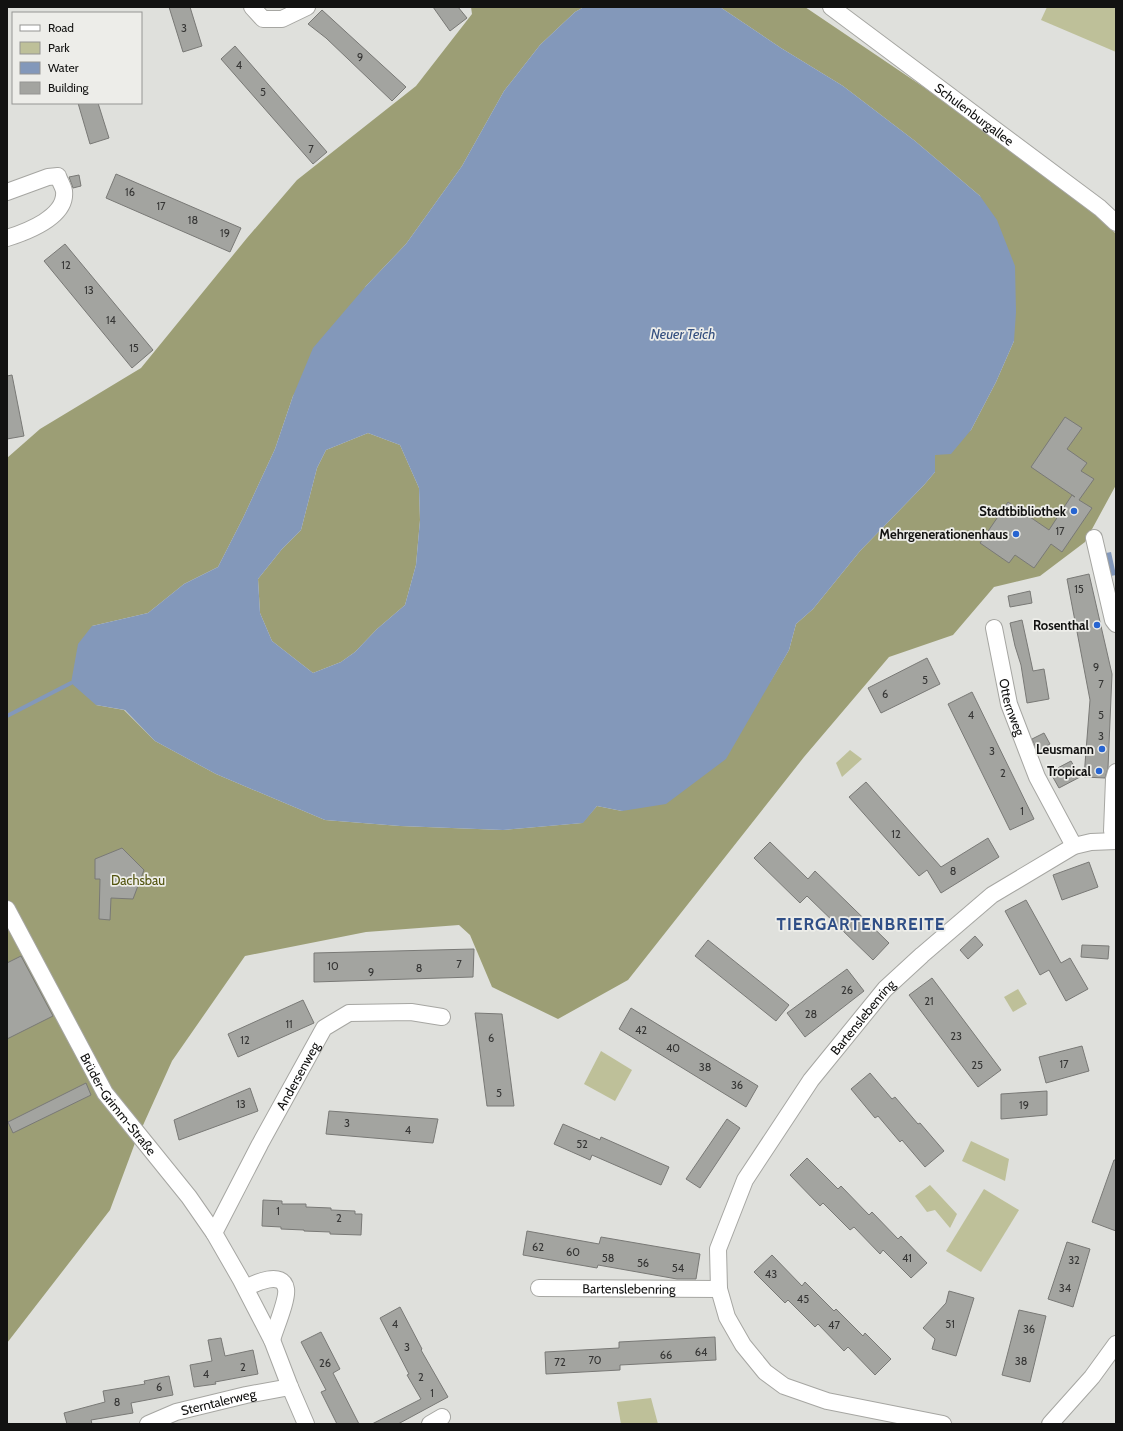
<svg xmlns="http://www.w3.org/2000/svg" width="1123" height="1431" viewBox="0 0 1123 1431" font-family="Cabin,sans-serif">
	<rect width="100%" height="100%" fill="#dfe0dc"/>
	<!-- green -->
	<g fill="#bec099">
		<polygon points="1047,7 1116,7 1116,52 1041,20"/>
		<polygon points="850,750 862,759 842,777 836,763"/>
		<polygon points="1018,989 1027,1004 1013,1012 1004,997"/>
		<polygon points="601,1051 632,1070 615,1101 584,1084"/>
		<polygon points="971,1141 1009,1159 1005,1181 962,1161"/>
		<polygon points="930,1185 957,1214 950,1228 935,1210 927,1212 915,1196"/>
		<polygon points="984,1189 1019,1210 981,1272 946,1251"/>
		<polygon points="651,1398 658,1424 621,1424 617,1402"/>
	</g>
	<!-- forest -->
	<g fill="#9c9e75">
		<polygon points="471,7 584,7 575,12 540,45 504,91 462,166 406,244 366,286 293,396 275,449 243,518 218,567 184,584 148,613 92,626 96,705 124,710 155,741 216,774 325,820 400,826 503,830 582,823 597,806 622,811 770,682 789,650 796,624 813,609 860,551 924,485 935,472 935,455 971,430 996,382 1014,341 980,196 915,141 843,86 781,48 720,7 805,7 925,88 1097,215 1116,234 1116,485 1085,542 1040,576 994,587 953,635 889,657 804,757 628,980 558,1019 492,987 470,935 459,925 366,932 245,956 172,1061 135,1143 110,1210 7,1343 7,458 40,429 141,368 247,238 297,180 416,86 472,14"/>
		<polygon points="368,433 400,445 419,488 420,520 416,565 405,605 377,629 355,652 341,662 313,673 272,641 260,613 258,579 282,549 301,530 317,468 326,450"/>
	</g>
	<!-- water -->
	<g fill="#8398ba" fill-rule="evenodd">
		<path d="M584 7H720L781 48 843 86 915 141 980 196 997 220 1015 266 1016 312 1014 341 996 382 971 430 951 454 935 455V472L924 485 860 551 813 609 796 624 789 650 726 759 666 804 622 811 597 806 583 823 503 830 400 826 325 820 216 774 155 741 125 710 96 705 71 683 78 644 92 626 148 613 184 584 218 567 243 518 275 449 293 396 313 348 366 286 406 244 462 166 504 91 540 45 575 12ZM368 433 400 445 419 488 420 520 416 565 405 605 377 629 355 652 341 662 313 673 272 641 260 613 258 579 282 549 301 530 317 468 326 450Z"/>
		<polygon points="1111,552 1116,575 1106,577 1101,554"/>
	</g>
	<g fill="none" stroke-linecap="round" stroke-linejoin="round">
		<!-- stream -->
		<polyline stroke="#8398ba" stroke-width="4" points="7,716 71,683"/>
	</g>
	<!-- building -->
	<g fill="#a3a4a0" stroke="#797976">
		<polygon points="169,7 190,7 202,46 183,52"/>
		<polygon points="433,7 458,7 467,18 450,31"/>
		<polygon points="322,10 406,87 392,101 326,38 308,24"/>
		<polygon points="235,46 327,152 313,164 221,59"/>
		<polygon points="78,103 98,103 109,138 90,144"/>
		<polygon points="116,174 241,228 230,252 106,198"/>
		<polygon points="79,175 81,186 73,188 69,177"/>
		<polygon points="65,244 153,350 132,368 44,261"/>
		<polygon points="12,375 24,436 7,439 7,376"/>
		<polygon points="1065,417 1082,428 1067,449 1087,463 1081,471 1094,479 1079,500 1092,508 1062,552 1051,544 1034,568 1015,555 1009,563 980,543 1008,502 1049,530 1072,495 1075,497 1031,467"/>
		<polygon points="1089,574 1112,674 1108,768 1105,778 1084,777 1090,700 1067,579"/>
		<polygon points="1030,591 1032,603 1010,607 1008,596"/>
		<polygon points="1022,620 1033,671 1044,669 1049,699 1027,703 1021,665 1015,646 1010,623"/>
		<polygon points="927,658 940,684 881,713 868,688"/>
		<polygon points="972,692 1034,819 1010,830 948,704"/>
		<polygon points="1044,733 1050,744 1037,751 1032,739"/>
		<polygon points="1071,761 1080,777 1059,788 1050,772"/>
		<polygon points="866,782 941,867 988,838 999,857 941,893 927,870 919,876 849,797"/>
		<polygon points="770,842 808,879 815,871 889,943 873,960 807,896 800,903 754,858"/>
		<polygon points="122,848 144,870 133,899 111,898 110,920 99,919 100,879 95,879 95,859"/>
		<polygon points="1089,862 1098,887 1062,900 1053,875"/>
		<polygon points="1026,900 1061,963 1070,958 1088,989 1066,1001 1049,970 1040,975 1005,911"/>
		<polygon points="975,936 983,945 968,959 960,950"/>
		<polygon points="708,940 789,1005 776,1021 695,956"/>
		<polygon points="1082,945 1109,946 1108,959 1081,957"/>
		<polygon points="474,949 473,977 314,982 314,953"/>
		<polygon points="21,956 53,1016 7,1039 7,963"/>
		<polygon points="847,969 864,991 805,1037 787,1013"/>
		<polygon points="932,978 1001,1070 978,1087 909,995"/>
		<polygon points="303,1000 314,1023 238,1057 228,1034"/>
		<polygon points="631,1008 758,1086 746,1107 619,1029"/>
		<polygon points="475,1013 502,1014 514,1106 487,1106"/>
		<polygon points="1082,1046 1089,1071 1046,1083 1039,1057"/>
		<polygon points="870,1073 892,1099 895,1097 918,1124 920,1123 944,1151 925,1167 902,1140 900,1142 878,1116 875,1118 851,1089"/>
		<polygon points="86,1083 91,1095 13,1133 8,1122"/>
		<polygon points="250,1088 258,1111 179,1140 174,1120"/>
		<polygon points="1047,1091 1047,1115 1001,1119 1001,1094"/>
		<polygon points="329,1111 438,1119 433,1143 326,1134"/>
		<polygon points="727,1119 740,1128 700,1188 686,1179"/>
		<polygon points="563,1124 600,1140 601,1137 669,1167 661,1185 592,1155 590,1160 554,1144"/>
		<polygon points="807,1158 838,1189 841,1186 869,1215 872,1212 898,1239 901,1236 927,1263 911,1278 883,1250 880,1254 854,1227 850,1230 823,1203 820,1206 790,1175"/>
		<polygon points="1114,1160 1116,1160 1116,1231 1092,1222"/>
		<polygon points="263,1200 282,1201 282,1204 306,1204 306,1207 331,1208 331,1210 355,1211 355,1214 362,1214 361,1235 330,1234 330,1232 304,1231 304,1230 281,1229 281,1227 262,1226"/>
		<polygon points="527,1231 599,1244 601,1237 700,1254 696,1279 677,1279 598,1265 597,1268 523,1255"/>
		<polygon points="1067,1242 1090,1249 1073,1307 1048,1299"/>
		<polygon points="772,1255 802,1286 805,1282 834,1311 836,1309 863,1336 865,1333 891,1359 875,1375 848,1347 844,1351 818,1324 815,1327 788,1300 785,1303 754,1272"/>
		<polygon points="949,1291 974,1298 956,1356 932,1349 935,1339 923,1328 946,1303"/>
		<polygon points="400,1307 422,1349 421,1350 448,1397 398,1424 372,1424 421,1399 407,1375 409,1374 380,1318"/>
		<polygon points="1019,1310 1046,1316 1030,1382 1002,1375"/>
		<polygon points="321,1332 340,1369 333,1373 359,1424 337,1424 321,1392 326,1390 301,1342"/>
		<polygon points="715,1337 716,1360 620,1365 620,1370 546,1374 545,1352 619,1348 619,1342"/>
		<polygon points="221,1338 225,1356 253,1350 258,1374 215,1382 216,1384 194,1387 190,1365 212,1361 208,1340"/>
		<polygon points="169,1376 173,1395 131,1403 133,1413 91,1420 92,1424 67,1424 64,1413 105,1402 103,1391 145,1384 144,1381"/>
	</g>
	<g fill="none" stroke-linecap="round" stroke-linejoin="round">
		<!-- minor casing -->
		<g stroke="#a6a6a2" stroke-width="18">
			<g id="minor">
				<polyline points="252,7 263,19 282,19 307,7"/>
				<path id="s1" d="M831 7 1100 208 1116 223"/>
				<path d="M7 192 48 177 58 176C59 180 63 186 64 191 67 217 26 232 7 238"/>
				<polyline points="1094,538 1113,620 1116,624"/>
				<path id="s2" d="M994 628 1009 704 1037 777 1074 846"/>
				<polyline points="1116,772 1114,779 1112,831 1116,831"/>
				<path id="s3" d="M7 909 105 1093 189 1197 214 1233 241 1280 272 1340 290 1387 306 1424"/>
				<path id="s4" d="M214 1233 260 1144 324 1028 349 1013 411 1012 442 1017"/>
				<path d="M246 1288C255 1283 283 1270 286 1289 288 1299 275 1329 272 1340"/>
				<path id="s5" d="M539 1288 719 1289"/>
				<path id="s6" d="M148 1424 176 1412 246 1395 290 1387"/>
				<polyline points="430,1424 442,1417"/>
				<path id="s7" d="M943 1424 827 1401 784 1386 765 1372 743 1345 727 1317 719 1289 718 1249 745 1180 811 1080 885 989 922 955 992 895 1074 846 1091 842 1116 841"/>
				<polyline points="1050,1424 1092,1377 1116,1344"/>
			</g>
		</g>
		<!-- minor -->
		<use href="#minor" stroke="#fff" stroke-width="16"/>
	</g>
	<!-- markers -->
	<g fill="#2664d1" stroke="#edede9" stroke-width="1.5">
		<circle cx="1074" cy="511" r="4"/>
		<circle cx="1016" cy="534" r="4"/>
		<circle cx="1097" cy="625" r="4"/>
		<circle cx="1102" cy="749" r="4"/>
		<circle cx="1099" cy="771" r="4"/>
	</g>
	<g text-anchor="middle" dominant-baseline="central" stroke-width="3.5" stroke-linejoin="round" paint-order="stroke">
		<!-- number labels -->
		<g font-size="11" fill="#363635">
			<text x="184" y="28">3</text>
			<text x="360" y="57">9</text>
			<text x="239" y="65">4</text>
			<text x="263" y="92">5</text>
			<text x="311" y="149">7</text>
			<text x="130" y="192">16</text>
			<text x="161" y="206">17</text>
			<text x="193" y="220">18</text>
			<text x="225" y="233">19</text>
			<text x="66" y="265">12</text>
			<text x="89" y="290">13</text>
			<text x="111" y="320">14</text>
			<text x="134" y="348">15</text>
			<text x="1060" y="531">17</text>
			<text x="1079" y="589">15</text>
			<text x="1096" y="667">9</text>
			<text x="925" y="680">5</text>
			<text x="1101" y="684">7</text>
			<text x="885" y="694">6</text>
			<text x="971" y="715">4</text>
			<text x="1101" y="715">5</text>
			<text x="1101" y="736">3</text>
			<text x="992" y="751">3</text>
			<text x="1003" y="773">2</text>
			<text x="1022" y="811">1</text>
			<text x="896" y="834">12</text>
			<text x="953" y="871">8</text>
			<text x="459" y="964">7</text>
			<text x="333" y="966">10</text>
			<text x="419" y="968">8</text>
			<text x="371" y="972">9</text>
			<text x="847" y="990">26</text>
			<text x="929" y="1001">21</text>
			<text x="811" y="1014">28</text>
			<text x="289" y="1024">11</text>
			<text x="641" y="1030">42</text>
			<text x="956" y="1036">23</text>
			<text x="491" y="1038">6</text>
			<text x="245" y="1040">12</text>
			<text x="673" y="1048">40</text>
			<text x="1064" y="1064">17</text>
			<text x="977" y="1065">25</text>
			<text x="705" y="1067">38</text>
			<text x="737" y="1085">36</text>
			<text x="499" y="1093">5</text>
			<text x="241" y="1104">13</text>
			<text x="1024" y="1105">19</text>
			<text x="347" y="1123">3</text>
			<text x="408" y="1130">4</text>
			<text x="582" y="1144">52</text>
			<text x="278" y="1211">1</text>
			<text x="339" y="1218">2</text>
			<text x="538" y="1247">62</text>
			<text x="573" y="1252">60</text>
			<text x="608" y="1258">58</text>
			<text x="907" y="1258">41</text>
			<text x="1074" y="1260">32</text>
			<text x="643" y="1263">56</text>
			<text x="678" y="1268">54</text>
			<text x="771" y="1274">43</text>
			<text x="1065" y="1288">34</text>
			<text x="803" y="1299">45</text>
			<text x="395" y="1324">4</text>
			<text x="950" y="1324">51</text>
			<text x="834" y="1325">47</text>
			<text x="1029" y="1329">36</text>
			<text x="407" y="1347">3</text>
			<text x="701" y="1352">64</text>
			<text x="666" y="1355">66</text>
			<text x="595" y="1360">70</text>
			<text x="1021" y="1361">38</text>
			<text x="560" y="1362">72</text>
			<text x="325" y="1363">26</text>
			<text x="243" y="1367">2</text>
			<text x="206" y="1374">4</text>
			<text x="421" y="1377">2</text>
			<text x="159" y="1387">6</text>
			<text x="432" y="1393">1</text>
			<text x="117" y="1402">8</text>
		</g>
		<!-- street labels -->
		<g font-size="13" fill="#121211" stroke="#edede9">
			<text stroke="none"><textPath href="#s1" startOffset="179">Schulenburgallee</textPath></text>
			<text stroke="none"><textPath href="#s2" startOffset="81">Otternweg</textPath></text>
			<text stroke="none"><textPath href="#s7" startOffset="599">Bartenslebenring</textPath></text>
			<text stroke="none"><textPath href="#s4" startOffset="178">Andersenweg</textPath></text>
			<text stroke="none"><textPath href="#s3" startOffset="225">Brüder-Grimm-Straße</textPath></text>
			<text stroke="none"><textPath href="#s5" startOffset="90">Bartenslebenring</textPath></text>
			<text stroke="none"><textPath href="#s6" startOffset="74">Sterntalerweg</textPath></text>
		</g>
		<!-- poi labels -->
		<g font-size="13" font-weight="bold" fill="#121211" stroke="#edede9" text-anchor="end">
			<text x="1066" y="511">Stadtbibliothek</text>
			<text x="1008" y="534">Mehrgenerationenhaus</text>
			<text x="1089" y="625">Rosenthal</text>
			<text x="1094" y="749">Leusmann</text>
			<text x="1091" y="771">Tropical</text>
		</g>
		<!-- park labels -->
		<g font-size="13" fill="#52530e" stroke="#edede9">
			<text x="138" y="880">Dachsbau</text>
		</g>
		<!-- water labels -->
		<g font-size="14" font-style="italic" fill="#334e7e" stroke="#edede9">
			<text x="683" y="334">Neuer Teich</text>
		</g>
		<!-- district labels -->
		<g font-size="17" font-weight="bold" letter-spacing="1" fill="#2f4e86" stroke="#edede9">
			<text x="861" y="924">TIERGARTENBREITE</text>
		</g>
	</g>
	<!-- border -->
	<rect width="1123" height="1431" fill="none" stroke="#121211" stroke-width="16"/>
	<!-- legend -->
	<rect x="12" y="12" width="130" height="92" fill="#edede9" stroke="#959593"/>
	<rect x="20" y="25" width="20" height="6" fill="#ffffff" stroke="#959593"/>
	<text x="48" y="32" font-size="12" fill="#121211">Road</text>
	<rect x="20" y="42" width="20" height="12" fill="#bec099" stroke="#959593"/>
	<text x="48" y="52" font-size="12" fill="#121211">Park</text>
	<rect x="20" y="62" width="20" height="12" fill="#8398ba" stroke="#959593"/>
	<text x="48" y="72" font-size="12" fill="#121211">Water</text>
	<rect x="20" y="82" width="20" height="12" fill="#a3a4a0" stroke="#959593"/>
	<text x="48" y="92" font-size="12" fill="#121211">Building</text>
</svg>
